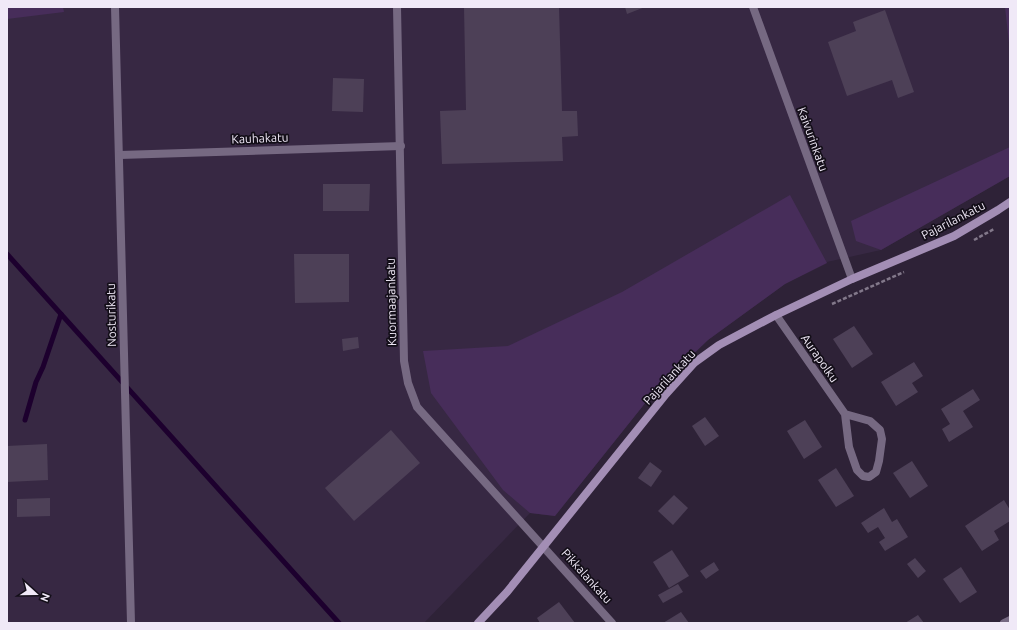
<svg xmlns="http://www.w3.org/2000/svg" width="1017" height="630" viewBox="0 0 1017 630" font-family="Ubuntu,sans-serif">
	<rect width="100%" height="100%" fill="#2e2237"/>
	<!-- built -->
	<polygon fill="#372843" points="7,7 1010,7 1010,176 881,250 827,262 785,284 708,340 654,392 555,516 530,513 424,623 7,623"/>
	<!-- green -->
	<g fill="#472d5a">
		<polygon points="7,7 63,7 64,12 7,19"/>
		<polygon points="1005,7 1010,7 1010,52"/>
		<polygon points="1010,147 1010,176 881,250 856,241 851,221"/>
		<polygon points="790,195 827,263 785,284 708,340 654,392 555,516 530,513 503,490 431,393 423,351 508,346 622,292"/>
	</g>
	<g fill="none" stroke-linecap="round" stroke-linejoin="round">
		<!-- stream -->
		<g stroke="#1d002e" stroke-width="5">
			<polyline points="7,254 339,623"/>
			<polyline points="25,420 36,382 43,367 61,314"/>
		</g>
	</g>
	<!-- building -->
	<g fill="#4d4057">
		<polygon points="464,7 559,7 562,111 577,111 578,136 562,137 563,161 442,164 440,111 466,110"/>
		<polygon points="625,7 645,7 627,14"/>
		<polygon points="885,10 914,92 898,98 892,80 847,96 828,42 856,31 853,22"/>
		<polygon points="333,78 364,79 363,112 332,111"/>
		<polygon points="323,184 370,184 369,211 323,211"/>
		<polygon points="294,254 349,254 349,302 295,303"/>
		<polygon points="854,326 873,354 852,368 833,339"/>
		<polygon points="358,337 359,348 343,351 342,339"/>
		<polygon points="914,362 923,376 912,383 918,392 896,406 881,382"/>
		<polygon points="973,389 980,400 963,411 973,427 949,442 942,429 950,424 941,409"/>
		<polygon points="705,417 719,436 705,446 692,426"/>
		<polygon points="805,420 822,447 804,459 787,431"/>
		<polygon points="391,430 420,463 354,521 325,488"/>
		<polygon points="47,444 48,480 7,482 7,446"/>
		<polygon points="912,461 928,486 910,498 893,473"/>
		<polygon points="650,462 662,471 651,487 638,478"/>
		<polygon points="836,468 854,496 836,507 818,480"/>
		<polygon points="674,495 688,508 673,525 658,511"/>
		<polygon points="50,498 50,516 17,517 17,499"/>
		<polygon points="1004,500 1010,510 1010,521 994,531 999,540 982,551 965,526"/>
		<polygon points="884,508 892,522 897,519 908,537 885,551 879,542 885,538 878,527 868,533 861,523"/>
		<polygon points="672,550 689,576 669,588 653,562"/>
		<polygon points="915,558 926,571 918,578 907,564"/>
		<polygon points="714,562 719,570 706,579 700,571"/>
		<polygon points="961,567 977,592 960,603 943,579"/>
		<polygon points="678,584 683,592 663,603 658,595"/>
		<polygon points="559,602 575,623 540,623 537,618"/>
		<polygon points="681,612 689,623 663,623"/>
		<polygon points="918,615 924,623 905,623"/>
	</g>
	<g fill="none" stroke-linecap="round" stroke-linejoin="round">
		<!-- path -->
		<g stroke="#82788a" stroke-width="2.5" stroke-dasharray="4 2" stroke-linecap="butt">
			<polyline points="974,240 994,229"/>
			<polyline points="832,304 904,272"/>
		</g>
		<!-- street -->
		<g stroke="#766982" stroke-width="8">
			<polyline points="115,7 131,623"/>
			<polyline points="397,7 404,361 408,383 417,407 612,623"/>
			<polyline points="753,7 852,279"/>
			<polyline points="120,155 401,146"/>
			<polyline points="776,315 845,414 849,447 857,470 863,476 869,477 876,472 879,461 882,439 880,430 870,421 845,414"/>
			<polyline points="1004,623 1010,620"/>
		</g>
		<!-- secondary -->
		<polyline stroke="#a38eb5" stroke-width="8" points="478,623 507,592 666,394 694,363 719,345 776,315 852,279 954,236 998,210 1010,202"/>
	</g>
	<g text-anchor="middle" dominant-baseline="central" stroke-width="3.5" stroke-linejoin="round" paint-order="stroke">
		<!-- street labels -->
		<g font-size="12" fill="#f0e9f7" stroke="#130e18">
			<text transform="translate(260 138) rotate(-2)">Kauhakatu</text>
			<text transform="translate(813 139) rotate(70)">Kaivurinkatu</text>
			<text transform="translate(953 220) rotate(-27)">Pajarilankatu</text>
			<text transform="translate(391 302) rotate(-91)">Kuormaajankatu</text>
			<text transform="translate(111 315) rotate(-91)">Nosturikatu</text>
			<text transform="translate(820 358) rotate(55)">Aurapolku</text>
			<text transform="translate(669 377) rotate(-47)">Pajarilankatu</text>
			<text transform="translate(587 576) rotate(48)">Pikkalankatu</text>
		</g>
	</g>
	<!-- border -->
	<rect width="1017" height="630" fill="none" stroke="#f0e9f7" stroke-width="16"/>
	<!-- north arrow -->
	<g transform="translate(36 594) rotate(111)" stroke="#130e18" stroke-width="3" paint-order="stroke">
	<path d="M0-3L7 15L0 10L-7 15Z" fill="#f0e9f7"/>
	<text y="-6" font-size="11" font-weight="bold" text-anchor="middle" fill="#f0e9f7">N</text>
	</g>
</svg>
